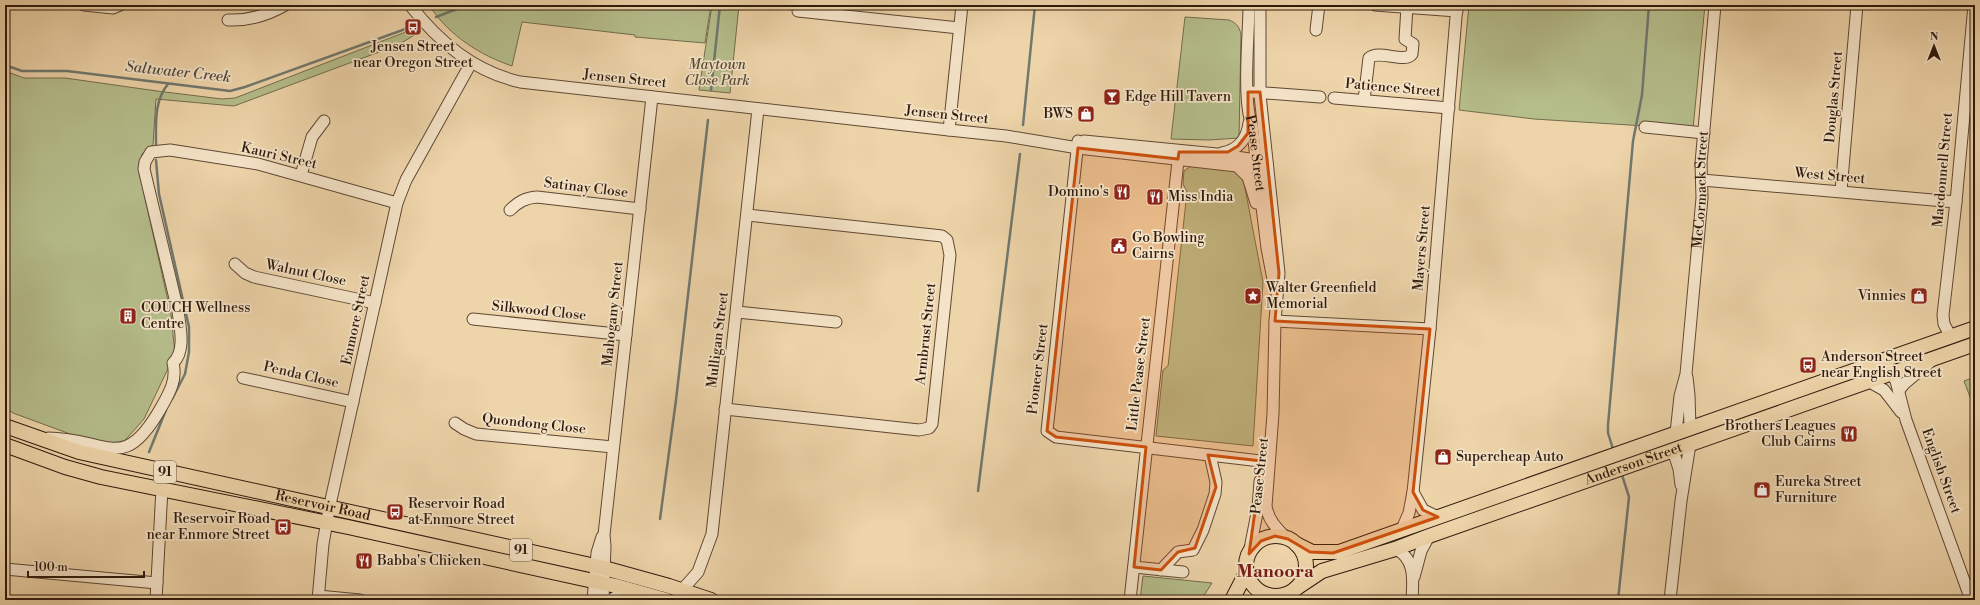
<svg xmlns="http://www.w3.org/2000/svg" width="1980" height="605" viewBox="0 0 1980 605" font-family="'Libre Bodoni',serif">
	<rect width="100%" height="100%" fill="#eed4a9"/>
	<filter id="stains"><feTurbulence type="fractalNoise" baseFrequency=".005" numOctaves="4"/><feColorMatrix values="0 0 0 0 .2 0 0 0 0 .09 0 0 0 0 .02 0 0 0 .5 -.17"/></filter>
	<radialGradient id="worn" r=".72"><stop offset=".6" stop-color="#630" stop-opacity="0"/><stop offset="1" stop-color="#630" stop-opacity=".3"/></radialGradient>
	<!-- green -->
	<g fill="#b5bd8b" stroke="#726c4c">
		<path d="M439 5H711L705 43 635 37V35L522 22 512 66C480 55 450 36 431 8Z"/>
		<polygon points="712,5 739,5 730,93 699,90"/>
		<polygon points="1469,5 1705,5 1693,129 1534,119 1459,110"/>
		<path d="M1185 17 1229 20C1236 23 1239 26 1241 34L1239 138 1209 140 1171 139Z"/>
		<polygon points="416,28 421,31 398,45 234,106 156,99 153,145 142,154 141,167 144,194 171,314 175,354 144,419 120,446 70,434 13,413 5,407 5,71 24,78 65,78 157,91 222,99 235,98"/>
		<polygon points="1191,166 1233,171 1240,175 1244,183 1263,282 1253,446 1156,436 1163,370 1168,366 1187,192 1183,184 1184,171"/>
		<polygon points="1975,377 1975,410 1964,381"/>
		<polygon points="1143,576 1212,583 1201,600 1140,600"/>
	</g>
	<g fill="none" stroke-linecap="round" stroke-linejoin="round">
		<!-- stream -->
		<g stroke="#70786f" stroke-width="2.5">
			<polyline points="436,17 467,5"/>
			<polyline points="5,65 22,71 67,71 230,91 245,87 411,27"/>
			<polyline points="711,90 720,5"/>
			<polyline points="1023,125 1035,5"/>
			<path d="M156 144C156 123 154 101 168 84"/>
			<polyline points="156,160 159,194 189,327 189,352 185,374 172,399"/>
			<polyline points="1613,449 1608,433 1608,425 1633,141 1642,95 1649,5"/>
			<polyline points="149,452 166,410"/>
			<polyline points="978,491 1020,154"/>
			<polyline points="660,519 676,400 708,120"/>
			<polyline points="1618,600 1629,497 1622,475"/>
		</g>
		<!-- minor casing -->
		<g stroke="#5f4834" stroke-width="13">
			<g id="minor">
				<polyline points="84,5 113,8 120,5"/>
				<path d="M410 5C439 42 473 71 520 82L949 130 1006 136 1078 148 1237 166 1253 167 1267 163"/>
				<path id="s1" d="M1249 5C1249 34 1242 100 1252 125L1267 248 1275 290"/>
				<path d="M1260 5V95L1279 273 1275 321 1273 414 1266 506C1268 520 1277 530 1288 539"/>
				<polyline points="1375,5 1457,11"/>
				<polyline points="798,11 959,28"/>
				<path d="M228 20C249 21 266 16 285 5"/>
				<polyline points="1316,30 1319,5"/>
				<polyline points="1252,92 1320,97"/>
				<polyline points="1334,98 1449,108"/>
				<path d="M1364 100 1369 58C1379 49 1405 64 1412 54L1413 44 1405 39 1407 7"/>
				<polyline points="1645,127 1704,133"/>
				<polyline points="949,130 962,5"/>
				<polyline points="1078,141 1047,431 1056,437 1269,462"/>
				<polyline points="1084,141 1217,154 1262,161"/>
				<path d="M1222 153C1238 150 1247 139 1249 123"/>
				<polyline points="1237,166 1248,177 1256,203"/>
				<polyline points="301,175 312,137 324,121"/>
				<polyline points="1702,180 1956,202"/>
				<polyline points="1841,191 1857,5"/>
				<path d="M510 210C518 202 525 198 537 197L640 209"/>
				<polyline points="235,264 245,273 254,277 375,303"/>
				<polyline points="737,312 836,322"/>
				<polyline points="473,319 626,335"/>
				<polyline points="1275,321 1430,329"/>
				<polyline points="1951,337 1944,324 1943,315 1956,202 1974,5"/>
				<polyline points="1884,360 1896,381 1906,420 1971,600"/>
				<polyline points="1687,377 1689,395 1690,429"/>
				<polyline points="243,378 353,402"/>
				<polyline points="1868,381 1884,390 1901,412"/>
				<polyline points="1899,390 1905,383 1930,362"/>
				<polyline points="725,409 919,430 929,428 932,424 950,255 947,240 942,236 933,235 747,215"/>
				<polyline points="455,423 464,429 476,434 613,447"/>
				<path id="s2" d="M1676 433 1680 396 1686 374 1702 198 1701 163 1715 5"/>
				<path d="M48 438C108 438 123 476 162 406 170 392 177 379 173 363 186 351 180 327 178 311L144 169 145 162 151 152 170 150 258 164 397 203"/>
				<polyline points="1673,450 1679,469 1681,485"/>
				<polyline points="1413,492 1423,510 1438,517"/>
				<polyline points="1402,529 1409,513 1413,492 1430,329 1457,5"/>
				<path d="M1395 549C1416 558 1413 581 1412 600"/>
				<polyline points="1249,554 1258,508 1260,481"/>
				<polyline points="1134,567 1183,572"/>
				<polyline points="5,569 157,583"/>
				<polyline points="1161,570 1178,552 1193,550 1203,530 1215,494 1216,482 1210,455"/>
				<polyline points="1414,577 1421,551 1429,536"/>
				<polyline points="682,590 698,572 712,534 758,109"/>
				<polyline points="318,596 360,600"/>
				<polyline points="156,600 162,488"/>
				<polyline points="318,600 323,544 329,509 397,203 406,180 471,63"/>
				<polyline points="593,600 597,553 602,537"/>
				<polyline points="603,600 605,546 604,535 652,97"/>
				<polyline points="611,600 619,595 637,599"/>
				<polyline points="1130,600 1179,152"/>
				<polyline points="1670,600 1681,501 1690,444"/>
			</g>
		</g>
		<!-- major casing -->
		<g stroke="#2f1a0d" stroke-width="16">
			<g id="major">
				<path id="s3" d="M5 426 79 452 604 568 669 586 711 600"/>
				<polyline points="5,445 65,467 101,477 348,527 616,586 666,600"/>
				<circle cx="1276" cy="566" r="30"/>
				<polyline points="1296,544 1312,552 1339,552 1975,328"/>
				<path id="s4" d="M1295 589 1322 571 1395 549 1429 536 1975 344"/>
				<polyline points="1232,600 1247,571"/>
			</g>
		</g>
		<!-- minor -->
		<use href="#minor" stroke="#f4e3c7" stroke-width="11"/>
		<!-- major -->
		<use href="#major" stroke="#eed4a9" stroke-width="14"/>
	</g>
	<!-- marked area -->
	<path fill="#cc500c" fill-opacity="0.2" stroke="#cc500c" stroke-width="3" stroke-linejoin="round" d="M1248 92H1260L1279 273 1275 321 1430 329 1413 492 1423 510 1438 517 1333 553 1310 552 1288 539 1275 536 1261 541 1249 554 1262 461 1208 455 1216 487 1195 548 1178 552 1161 570 1134 567 1146 447 1056 437 1047 431 1078 148 1178 159 1179 152H1228L1238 146 1248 133Z"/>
	<!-- icons -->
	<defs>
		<g id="bus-square" transform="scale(0.9)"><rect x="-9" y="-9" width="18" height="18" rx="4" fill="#8f2418" stroke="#f4e3c7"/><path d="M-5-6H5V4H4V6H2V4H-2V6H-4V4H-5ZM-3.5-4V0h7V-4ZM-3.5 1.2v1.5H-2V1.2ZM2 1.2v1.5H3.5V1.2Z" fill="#fff"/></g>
		<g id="bar-square" transform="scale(0.9)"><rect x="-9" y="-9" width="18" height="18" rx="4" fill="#8f2418" stroke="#f4e3c7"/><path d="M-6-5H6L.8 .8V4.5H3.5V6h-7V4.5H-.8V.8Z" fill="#fff"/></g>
		<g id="shop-square" transform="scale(0.9)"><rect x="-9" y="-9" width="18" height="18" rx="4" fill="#8f2418" stroke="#f4e3c7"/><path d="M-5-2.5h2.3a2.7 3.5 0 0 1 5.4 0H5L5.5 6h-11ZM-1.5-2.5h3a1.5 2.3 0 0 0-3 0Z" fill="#fff"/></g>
		<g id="restaurant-square" transform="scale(0.9)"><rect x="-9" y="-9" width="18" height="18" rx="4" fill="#8f2418" stroke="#f4e3c7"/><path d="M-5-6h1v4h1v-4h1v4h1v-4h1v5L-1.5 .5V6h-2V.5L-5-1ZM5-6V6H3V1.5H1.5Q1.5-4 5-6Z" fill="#fff"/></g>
		<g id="civic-square" transform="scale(0.9)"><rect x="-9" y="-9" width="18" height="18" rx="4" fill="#8f2418" stroke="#f4e3c7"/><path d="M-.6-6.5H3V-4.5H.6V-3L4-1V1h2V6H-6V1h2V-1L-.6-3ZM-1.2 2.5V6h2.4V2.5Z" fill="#fff"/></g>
		<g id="sight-square" transform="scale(0.9)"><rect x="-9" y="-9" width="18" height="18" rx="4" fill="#8f2418" stroke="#f4e3c7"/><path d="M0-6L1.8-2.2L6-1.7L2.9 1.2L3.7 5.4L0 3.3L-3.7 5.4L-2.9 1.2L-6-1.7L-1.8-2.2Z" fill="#fff"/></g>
		<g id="building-square" transform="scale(0.9)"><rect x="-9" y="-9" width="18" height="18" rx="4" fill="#8f2418" stroke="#f4e3c7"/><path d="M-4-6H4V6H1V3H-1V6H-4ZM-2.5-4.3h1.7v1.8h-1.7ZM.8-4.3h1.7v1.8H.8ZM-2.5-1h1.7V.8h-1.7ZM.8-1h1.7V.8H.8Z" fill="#fff"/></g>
	</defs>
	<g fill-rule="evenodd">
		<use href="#bus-square" x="413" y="27"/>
		<use href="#bar-square" x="1112" y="97"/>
		<use href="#shop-square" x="1086" y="114"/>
		<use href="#restaurant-square" x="1122" y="192"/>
		<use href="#restaurant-square" x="1155" y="197"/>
		<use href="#civic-square" x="1119" y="246"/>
		<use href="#sight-square" x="1253" y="296"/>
		<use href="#shop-square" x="1919" y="296"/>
		<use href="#building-square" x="128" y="316"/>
		<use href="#bus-square" x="1808" y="365"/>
		<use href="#restaurant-square" x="1849" y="434"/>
		<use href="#shop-square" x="1443" y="457"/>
		<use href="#shop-square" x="1762" y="490"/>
		<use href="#bus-square" x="395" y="512"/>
		<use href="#bus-square" x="283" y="527"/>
		<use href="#restaurant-square" x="364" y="561"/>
	</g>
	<g text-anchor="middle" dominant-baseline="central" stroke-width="3.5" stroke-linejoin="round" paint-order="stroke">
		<!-- shield labels -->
		<g fill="#f4e3c7" stroke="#6a5645" stroke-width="1">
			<rect x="154" y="461" width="22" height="22" rx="3"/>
			<rect x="510" y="539" width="22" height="22" rx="3"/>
		</g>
		<g font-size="13" font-weight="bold" fill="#2f1a0d">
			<text x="165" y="472">91</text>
			<text x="521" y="550">91</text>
		</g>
		<!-- poi labels -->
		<g font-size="14" fill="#2f1a0d" stroke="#f4e3c7" text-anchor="start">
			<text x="413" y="47" text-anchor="middle">Jensen Street<tspan x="413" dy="16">near Oregon Street</tspan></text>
			<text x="1125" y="97">Edge Hill Tavern</text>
			<text x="1073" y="114" text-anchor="end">BWS</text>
			<text x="1109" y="192" text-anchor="end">Domino's</text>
			<text x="1168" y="197">Miss India</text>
			<text x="1132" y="238">Go Bowling<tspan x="1132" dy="16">Cairns</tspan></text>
			<text x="1266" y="288">Walter Greenfield<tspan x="1266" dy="16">Memorial</tspan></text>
			<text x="1906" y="296" text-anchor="end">Vinnies</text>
			<text x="141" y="308">COUCH Wellness<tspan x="141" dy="16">Centre</tspan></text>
			<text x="1821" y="357">Anderson Street<tspan x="1821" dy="16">near English Street</tspan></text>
			<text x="1836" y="426" text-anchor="end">Brothers Leagues<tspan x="1836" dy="16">Club Cairns</tspan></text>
			<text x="1456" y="457">Supercheap Auto</text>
			<text x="1775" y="482">Eureka Street<tspan x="1775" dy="16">Furniture</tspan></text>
			<text x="408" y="504">Reservoir Road<tspan x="408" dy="16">at Enmore Street</tspan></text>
			<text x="270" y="519" text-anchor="end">Reservoir Road<tspan x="270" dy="16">near Enmore Street</tspan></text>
			<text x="377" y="561">Babba's Chicken</text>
		</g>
		<!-- park labels -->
		<g font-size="14" font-style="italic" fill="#574b33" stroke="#f4e3c7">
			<text x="717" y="65">Maytown<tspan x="717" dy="16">Close Park</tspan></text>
		</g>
		<!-- street labels -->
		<g font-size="14" fill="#2f1a0d" stroke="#f4e3c7">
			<text transform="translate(625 79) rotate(6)">Jensen Street</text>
			<text transform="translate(1393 88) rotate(5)">Patience Street</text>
			<text transform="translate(1834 97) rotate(-85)">Douglas Street</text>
			<text transform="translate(947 115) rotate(6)">Jensen Street</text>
			<text stroke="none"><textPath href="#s1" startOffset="149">Pease Street</textPath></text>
			<text transform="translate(279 156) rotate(13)">Kauri Street</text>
			<text transform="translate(1943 170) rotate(-85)">Macdonnell Street</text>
			<text transform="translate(1830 176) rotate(5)">West Street</text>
			<text transform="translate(586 188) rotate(7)">Satinay Close</text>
			<text stroke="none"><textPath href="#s2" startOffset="245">McCormack Street</textPath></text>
			<text transform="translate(1422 248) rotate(-85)">Mayers Street</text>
			<text transform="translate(306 273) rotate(12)">Walnut Close</text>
			<text transform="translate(539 311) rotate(6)">Silkwood Close</text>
			<text transform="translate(613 314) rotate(-84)">Mahogany Street</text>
			<text transform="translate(356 320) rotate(-78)">Enmore Street</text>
			<text transform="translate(926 334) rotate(-84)">Armbrust Street</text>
			<text transform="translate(718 340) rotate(-83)">Mulligan Street</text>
			<text transform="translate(1038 369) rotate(-83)">Pioneer Street</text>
			<text transform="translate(1139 374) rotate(-83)">Little Pease Street</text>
			<text transform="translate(301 375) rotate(13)">Penda Close</text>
			<text transform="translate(534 424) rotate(6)">Quondong Close</text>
			<text stroke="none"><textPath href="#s4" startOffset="362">Anderson Street</textPath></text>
			<text transform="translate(1941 471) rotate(70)">English Street</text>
			<text transform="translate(1260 476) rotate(-84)">Pease Street</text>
			<text stroke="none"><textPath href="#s3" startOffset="328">Reservoir Road</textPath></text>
		</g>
		<!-- water labels -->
		<g font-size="15" font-style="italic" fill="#50493e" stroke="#f4e3c7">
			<text transform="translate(178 72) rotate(6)">Saltwater Creek</text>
		</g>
		<!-- district labels -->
		<g font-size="18" font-weight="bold" fill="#7a1f14" stroke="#f4e3c7">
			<text x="1275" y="571">Manoora</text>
		</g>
	</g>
	<!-- margin -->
	<rect width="1980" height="605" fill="none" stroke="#eed4a9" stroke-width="20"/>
	<rect x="6" y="6" width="1968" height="593" fill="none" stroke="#2f1a0d" stroke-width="2"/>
	<rect x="10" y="10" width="1960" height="585" fill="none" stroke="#2f1a0d"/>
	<!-- north arrow -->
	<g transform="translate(1934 46)" stroke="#f4e3c7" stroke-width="3" paint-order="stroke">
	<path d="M0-3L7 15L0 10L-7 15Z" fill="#2f1a0d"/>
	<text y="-6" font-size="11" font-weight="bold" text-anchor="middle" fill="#2f1a0d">N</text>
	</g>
	<!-- scale -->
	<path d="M28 571v6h116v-6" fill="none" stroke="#2f1a0d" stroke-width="2"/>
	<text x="34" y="571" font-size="12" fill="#2f1a0d" stroke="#f4e3c7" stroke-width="3" paint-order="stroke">100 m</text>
	<rect width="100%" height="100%" filter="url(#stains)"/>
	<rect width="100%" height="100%" fill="url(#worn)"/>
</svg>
